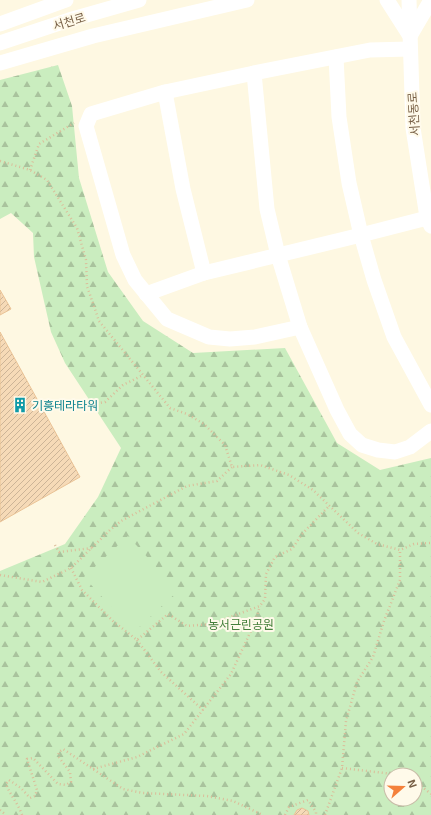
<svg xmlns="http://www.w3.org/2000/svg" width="431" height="815" viewBox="0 0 431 815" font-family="'Exo 2','Noto Sans KR',sans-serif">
	<defs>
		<pattern id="forest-firs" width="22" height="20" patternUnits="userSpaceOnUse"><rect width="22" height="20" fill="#caedbf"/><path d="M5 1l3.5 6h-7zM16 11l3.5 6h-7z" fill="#a9c39d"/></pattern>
		<pattern id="building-hatch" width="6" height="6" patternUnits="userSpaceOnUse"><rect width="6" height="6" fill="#f6dab7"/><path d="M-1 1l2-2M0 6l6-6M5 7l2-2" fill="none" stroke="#ccb497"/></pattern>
	</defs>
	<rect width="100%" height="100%" fill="#fef8e2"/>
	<!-- forest -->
	<path fill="url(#forest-firs)" fill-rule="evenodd" d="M58 65 72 106 79 178 108 272 143 321 193 353 285 348 337 443 380 470 431 458V815H0V571L65 544 98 497 121 448 65 363 51 332 34 257 33 233 11 213 0 219V80ZM391 775H415V799H391Z"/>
	<!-- garden -->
	<polygon fill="#caedbf" points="128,536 178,591 134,632 84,577"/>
	<!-- building -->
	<g fill="url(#building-hatch)" stroke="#eac396">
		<polygon points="0,290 11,309 0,315"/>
		<polygon points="0,332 80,477 0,522"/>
		<polygon points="302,808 308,811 309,815 294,815 297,810"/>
	</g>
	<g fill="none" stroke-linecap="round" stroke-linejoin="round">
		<!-- path -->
		<g stroke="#dbbd9a" stroke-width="2.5" stroke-dasharray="1 3" stroke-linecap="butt">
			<polyline points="0,161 30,170 47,180 77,228 86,260 87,286 99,321 170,408 187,414 204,424 225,445 232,467 260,465 289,475 313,490 358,533 377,544 400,550 414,544 431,543"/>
			<polyline points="30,170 39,144 74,123"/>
			<polyline points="93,404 105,402 123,385 143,375"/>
			<polyline points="55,545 59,552 92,548"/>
			<polyline points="71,568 82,590 113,621 137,640 168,614 187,626 211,624 260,606 265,599 266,574 275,557 292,549 302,534 329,506"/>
			<polyline points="0,575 42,582 71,568 110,530 121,521 187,486 217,481 232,467"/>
			<polyline points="137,640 161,672 203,710"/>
			<polyline points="342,768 401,775"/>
			<polyline points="93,769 137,757 184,734 231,674 255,622 260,606"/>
			<polyline points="415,781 431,794"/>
			<polyline points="0,810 6,815"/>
			<path d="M22 815C18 803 10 795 6 784L9 780 21 788 30 798 35 796 37 790 27 759 33 758 58 784 66 785 71 782 70 772 58 756 59 752 63 749 123 789 143 793 207 796 233 801 263 815"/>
			<polyline points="285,815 289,807 308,800 316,812 316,815"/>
			<polyline points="325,815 342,768 346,721 357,682 373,657 384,621 400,580 400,550"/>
		</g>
		<!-- minor -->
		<g stroke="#fff" stroke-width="15">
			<polyline points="387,0 410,36 431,0"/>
			<polyline points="409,0 413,128 427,217 431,226"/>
			<polyline points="0,24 66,0"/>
			<polyline points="0,43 69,20 139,0"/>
			<polyline points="336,57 339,117 349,183 361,235 374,280 394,337 431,405"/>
			<polyline points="0,63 93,36 247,0"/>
			<polyline points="254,73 267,209 278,255 300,327 337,410 350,434 362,445 378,450 395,452 410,447 431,431"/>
			<polyline points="165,92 183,189 204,273"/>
			<polyline points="146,294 204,273 361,235 431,217"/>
			<polyline points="300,327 255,337 230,339 209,337 167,319 135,280 123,255 86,126 91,114 165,92 254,73 370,50 410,49"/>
		</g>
	</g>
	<!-- icons -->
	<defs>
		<g id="building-bare" transform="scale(1.2)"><path d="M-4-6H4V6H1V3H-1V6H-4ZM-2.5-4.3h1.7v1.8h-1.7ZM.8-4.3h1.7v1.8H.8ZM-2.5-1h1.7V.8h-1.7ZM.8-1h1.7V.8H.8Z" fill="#0f9aa8" stroke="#fffaea" stroke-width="2.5" paint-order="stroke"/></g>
	</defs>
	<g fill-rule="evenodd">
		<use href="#building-bare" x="20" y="405"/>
	</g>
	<g text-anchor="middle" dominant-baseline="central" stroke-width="4" stroke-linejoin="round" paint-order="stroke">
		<!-- street labels -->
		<g font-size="12" fill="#786046" stroke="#fffaea">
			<text transform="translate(69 21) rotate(-17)">서천로</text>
			<text transform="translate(413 114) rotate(-94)">서천동로</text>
		</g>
		<!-- culture labels -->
		<g font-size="12" fill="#0d838f" stroke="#fffaea" text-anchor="start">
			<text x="32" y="405">기흥테라타워</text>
		</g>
		<!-- park labels -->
		<g font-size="12" fill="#46803c" stroke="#fffaea">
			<text x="241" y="624">농서근린공원</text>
		</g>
	</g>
	<!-- north arrow -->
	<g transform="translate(403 787) rotate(70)"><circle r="19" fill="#fffaea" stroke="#c9bca8"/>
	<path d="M0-3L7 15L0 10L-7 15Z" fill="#f4813b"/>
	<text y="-6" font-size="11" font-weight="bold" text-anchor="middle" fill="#786046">N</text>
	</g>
</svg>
